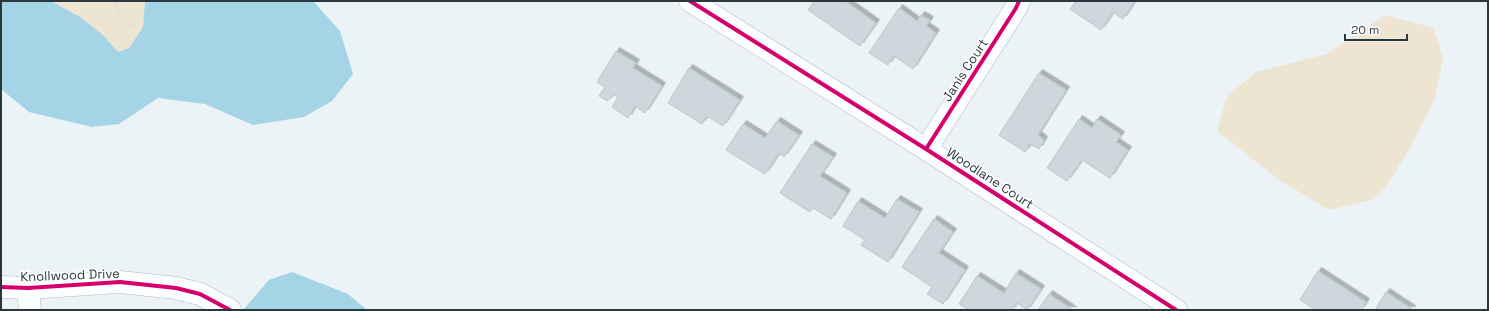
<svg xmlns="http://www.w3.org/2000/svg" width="1489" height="311" viewBox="0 0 1489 311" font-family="'Space Grotesk',sans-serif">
	<defs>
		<filter id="shadow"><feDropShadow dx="3.5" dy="-3.5" stdDeviation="0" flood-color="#0004"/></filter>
	</defs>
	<rect width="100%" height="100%" fill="#ebf3f6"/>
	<!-- green -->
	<g fill="#ede5d1">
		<path d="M51 1H145L143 27 129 48 118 52C98 28 78 15 51 1Z"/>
		<polygon points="1385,15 1434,28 1443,58 1435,99 1408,151 1386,187 1374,199 1329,210 1278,179 1217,131 1227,96 1256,72 1327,54"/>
	</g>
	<!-- water -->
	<g fill="#a6d4e7">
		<polygon points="1,1 51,1 80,17 103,35 118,52 129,48 143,27 145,1 313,1 340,31 353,74 332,101 304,117 253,125 205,104 158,98 119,124 92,127 29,112 1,89"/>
		<polygon points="292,272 348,294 367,310 243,310 269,280"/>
	</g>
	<!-- building -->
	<g fill="#cdd7dc" stroke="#bcc6ca" filter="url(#shadow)">
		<polygon points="814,1 845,1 876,23 860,46 808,10"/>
		<polygon points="1076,1 1135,1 1123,19 1113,12 1101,30 1070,9"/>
		<polygon points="899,8 917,21 921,15 930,20 926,26 936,33 913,69 894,56 888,65 869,53"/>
		<polygon points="616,51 636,63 633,68 662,86 645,113 635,106 628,118 612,107 618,97 613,94 608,101 599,96 605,87 597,82"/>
		<polygon points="689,68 740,100 723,126 707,116 702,124 668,103"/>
		<polygon points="1039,73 1066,90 1038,135 1044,140 1039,149 1030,144 1025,152 999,135"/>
		<polygon points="1079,119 1092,128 1097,119 1121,135 1116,142 1128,150 1110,178 1082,160 1067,181 1047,168"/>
		<polygon points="777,121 799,135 784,157 779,153 765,174 726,150 743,124 765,138"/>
		<polygon points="812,144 833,157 820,176 847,193 831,219 813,208 810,212 780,193"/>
		<polygon points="897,199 919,212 888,262 861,245 865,240 843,226 858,201 885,218"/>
		<polygon points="934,219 953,232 939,253 965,270 943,304 927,294 932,287 902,267"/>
		<polygon points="1318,271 1366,302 1361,310 1316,310 1300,300"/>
		<polygon points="1016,273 1041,289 1027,310 1017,303 1012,310 969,310 959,304 977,276 1004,293"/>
		<polygon points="1386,292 1412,309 1412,310 1375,310"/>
		<polygon points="1049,294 1073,310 1038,310"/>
	</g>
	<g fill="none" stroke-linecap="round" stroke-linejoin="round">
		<!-- minor casing -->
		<g stroke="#b2bbc0" stroke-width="23">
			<g id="minor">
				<polyline points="690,1 926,149 1176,310"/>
				<polyline points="926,149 1016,8 1019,1"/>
				<polyline points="1,287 28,288 120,282 176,288 200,294 230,310"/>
				<polyline points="28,288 30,310"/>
			</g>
		</g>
		<!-- path -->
		<path stroke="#dcdfdf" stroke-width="2.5" stroke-dasharray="3 2" stroke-linecap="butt" d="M116 1C118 14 123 21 135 26"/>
		<!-- minor -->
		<use href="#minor" stroke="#fcfdfe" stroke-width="22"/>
		<!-- cycleway casing -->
		<g stroke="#fff" stroke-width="6">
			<g id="cycleway">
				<polyline points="690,1 926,149 1176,310"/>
				<polyline points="926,149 1016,8 1019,1"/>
				<polyline points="1,287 28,288 120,282 176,288 200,294 230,310"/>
			</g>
		</g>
		<!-- cycleway -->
		<use href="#cycleway" stroke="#d6006c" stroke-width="4"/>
	</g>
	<g text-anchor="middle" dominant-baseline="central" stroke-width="3" stroke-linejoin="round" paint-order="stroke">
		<!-- street labels -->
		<g font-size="13" fill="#2a383e" stroke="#fff">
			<text transform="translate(965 70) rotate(-57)">Janis Court</text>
			<text transform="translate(990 178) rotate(33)">Woodlane Court</text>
			<text transform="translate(70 275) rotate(-2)">Knollwood Drive</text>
		</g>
	</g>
	<!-- border -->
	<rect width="1489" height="311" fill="none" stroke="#2a383e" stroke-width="4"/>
	<!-- scale -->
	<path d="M1345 34v6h62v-6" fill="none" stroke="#2a383e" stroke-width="2"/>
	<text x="1351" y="34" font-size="12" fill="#2a383e" stroke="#ffffff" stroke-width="3" paint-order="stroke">20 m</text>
</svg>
